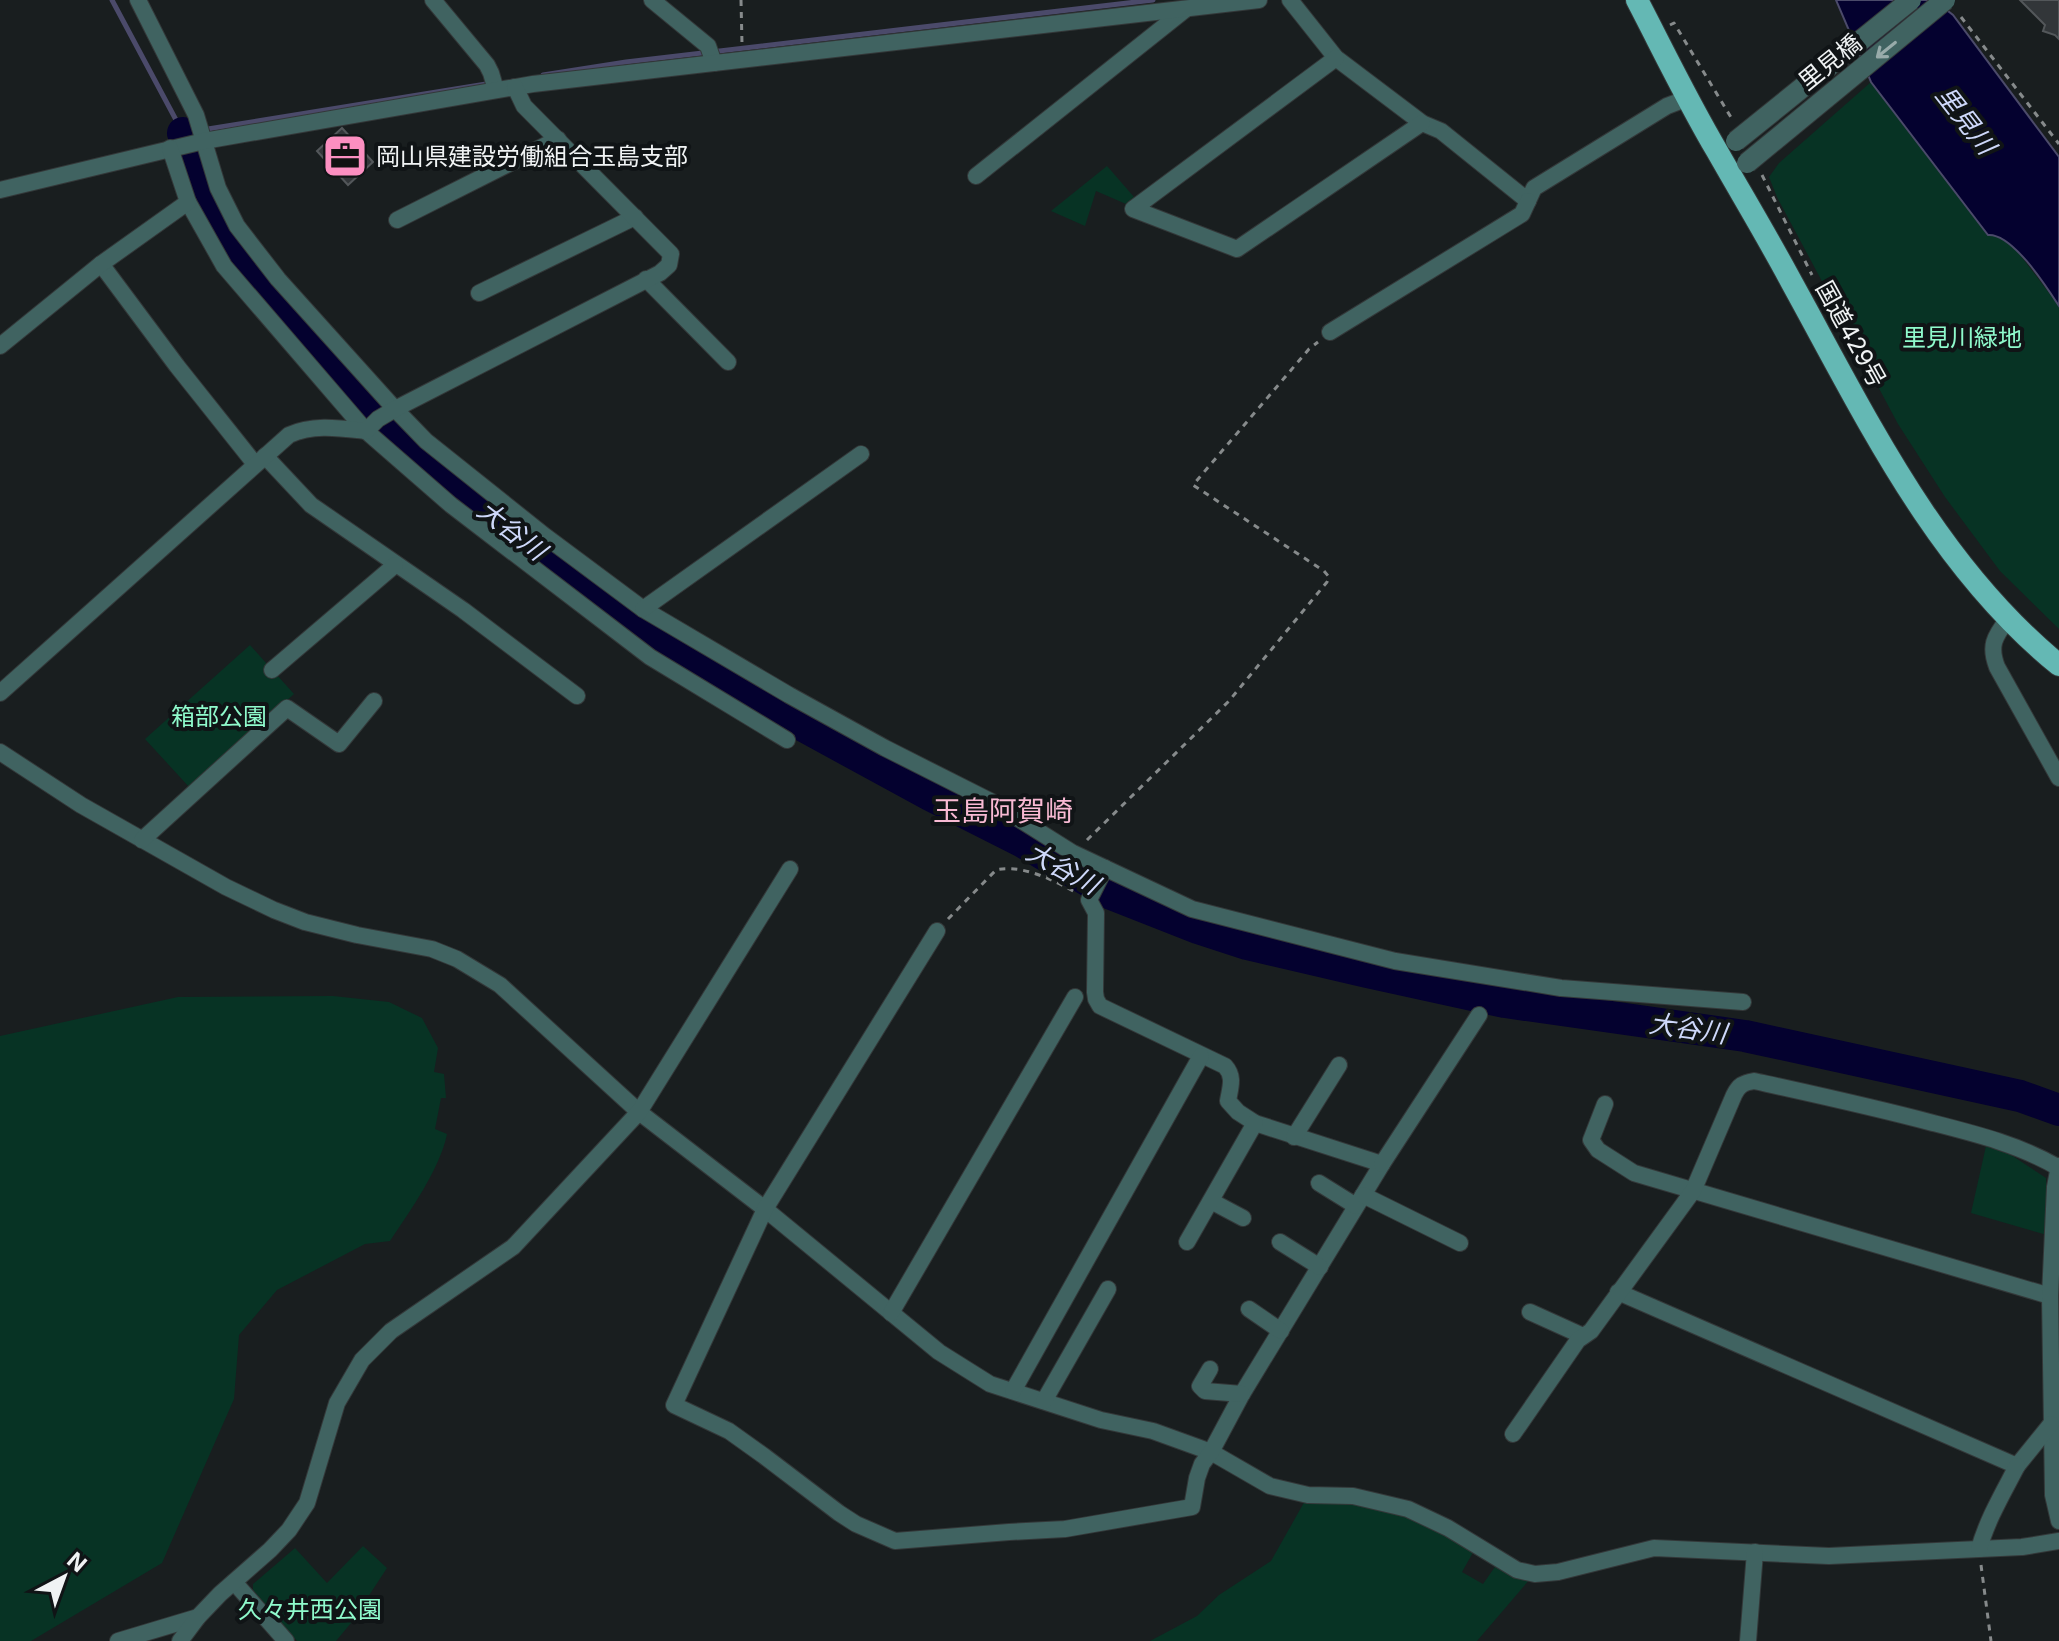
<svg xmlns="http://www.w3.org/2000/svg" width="2059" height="1641" viewBox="0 0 2059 1641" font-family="Inter,'Noto Sans JP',sans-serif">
	<rect width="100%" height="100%" fill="#191e1f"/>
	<!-- green -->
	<g fill="#073324">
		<polygon points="1871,82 1909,133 1993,234 2014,247 2059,306 2059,629 2000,571 1945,497 1898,424 1777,197 1769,177 1779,163"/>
		<polygon points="1107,166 1134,197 1126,204 1096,191 1085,226 1051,211"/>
		<polygon points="250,645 294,694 190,788 145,739"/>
		<path d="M333 996 389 1002 422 1018 438 1048 434 1072 444 1074 446 1098H441L435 1129 447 1134C440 1169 410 1211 390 1241L365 1244 277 1290 239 1335 234 1399 162 1563 31 1641H0V1036L178 997Z"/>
		<polygon points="1986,1146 2011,1155 2046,1178 2047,1235 1971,1213"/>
		<polygon points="1306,1499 1388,1508 1475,1549 1462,1572 1483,1584 1497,1564 1530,1579 1477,1641 1150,1641 1197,1616 1219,1595 1271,1561"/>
		<polygon points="363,1546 387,1568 351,1623 336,1641 297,1641 253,1590 253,1584 295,1548 327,1583"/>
	</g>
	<!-- water -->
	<path fill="#04012f" stroke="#4b4a6a" stroke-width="2" d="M1836 0H1934L1953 15 2059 157V306C2046 286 2012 233 1988 235L1871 82Z"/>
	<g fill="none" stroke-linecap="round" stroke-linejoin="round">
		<!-- stream -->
		<g stroke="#4b4a6a" stroke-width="5">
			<polyline points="112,0 183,133 486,84"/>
			<polyline points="543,75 626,62 1153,0"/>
		</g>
		<!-- river -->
		<polyline stroke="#04012f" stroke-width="32" points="183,133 205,200 235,255 378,419 448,481 579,581 662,639 754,699 930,795 1023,842 1109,893 1198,928 1247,944 1367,972 1505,1002 1745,1036 2020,1096 2059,1110"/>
	</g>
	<!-- building -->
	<g fill="#323639" stroke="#53575a" stroke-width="2">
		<polygon points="2020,0 2059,0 2059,39 2055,35 2043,31 2045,25"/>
		<polygon points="342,128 373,162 348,185 317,151"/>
	</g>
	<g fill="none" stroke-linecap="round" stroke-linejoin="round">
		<!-- minor casing -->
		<g stroke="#333839" stroke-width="18">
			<g id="minor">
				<polyline points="138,0 196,115 218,188 237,226 278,279 395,409 426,441 545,536 643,609 789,695 885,748 992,802 1073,853 1192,909 1395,961 1561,988 1743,1002"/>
				<polyline points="433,0 487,65 491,73 496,90"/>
				<polyline points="652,0 708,46 714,63"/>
				<polyline points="1290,0 1336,58 1422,123 1441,131 1528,201 1534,188 1667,106 1688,98"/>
				<polyline points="1336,58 1133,209 1237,249 1422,123"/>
				<polyline points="976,176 1186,9"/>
				<polyline points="0,190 204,141 533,84 1259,0"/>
				<polyline points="188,202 224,266 366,431 451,505 650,657 787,740"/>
				<polyline points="397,220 558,139"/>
				<polyline points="101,264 177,366 255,464"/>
				<polyline points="646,279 728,362"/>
				<polyline points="479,293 635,217"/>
				<polyline points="1330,332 1522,214 1528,201"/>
				<polyline points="0,346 101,264 188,202 170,148"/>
				<polyline points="265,456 311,505 463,610 577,696"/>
				<polyline points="643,609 861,454"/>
				<path d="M2008 619C1994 637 1989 646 1997 667L2059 778"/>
				<polyline points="272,670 395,565"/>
				<path d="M0 693 289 435C313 424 339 428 366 431L378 419 395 409 660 273 669 265 671 254 524 106 515 87"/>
				<polyline points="0,752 81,805 226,887 274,910 305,922 357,935 432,949 457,959 500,985 639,1112 765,1209 939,1352 990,1384 1101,1420 1153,1431 1211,1452 1270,1486 1308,1495 1353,1496 1408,1509 1448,1528 1517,1570 1535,1574 1558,1572 1654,1548 1829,1556 2022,1547 2059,1541"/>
				<polyline points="142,840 287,708 339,744 374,701"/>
				<path d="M937 931 765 1209 674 1405 729 1431 764 1456 839 1513 856 1524 895 1541 1009 1532 1065 1529 1192 1507 1197 1478 1202 1464 1211 1452 1242 1394 1382 1164 1255 1123 1238 1112 1228 1101C1230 1088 1235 1077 1225 1066L1100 1006 1096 999 1095 992 1096 913 1089 900 1105 868"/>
				<polyline points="1605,1104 1591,1140 1598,1150 1634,1173 2050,1296"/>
				<polyline points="1294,1137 1339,1065"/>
				<polyline points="1382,1164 1479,1015"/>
				<polyline points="2059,1166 2055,1187 2050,1296 2053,1495 2059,1521"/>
				<polyline points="1319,1183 1356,1206"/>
				<polyline points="1363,1195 1460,1243"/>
				<polyline points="1211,1201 1243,1218"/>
				<polyline points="1187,1242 1255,1123"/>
				<polyline points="1280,1242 1320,1267"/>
				<polyline points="1618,1292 2017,1466 2051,1424"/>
				<polyline points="1249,1309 1281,1331"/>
				<polyline points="1530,1312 1583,1336"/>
				<polyline points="891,1313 1075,997"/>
				<polyline points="1210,1369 1200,1386 1205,1391 1242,1394"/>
				<polyline points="1013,1391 1201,1056"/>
				<polyline points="1044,1401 1108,1289"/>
				<path d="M1513 1434 1578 1340 1591 1331 1693 1191 1734 1095C1739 1085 1743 1083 1754 1081 1813 1094 1873 1107 1933 1123 1976 1134 2020 1145 2059 1168"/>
				<path d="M1979 1549C1987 1520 2003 1493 2017 1466"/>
				<polyline points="234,1582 286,1641"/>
				<polyline points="118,1641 198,1617"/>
				<polyline points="180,1641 198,1617 220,1594 270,1550 289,1530 307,1503 337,1403 362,1360 391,1331 513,1247 639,1112 790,869"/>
				<polyline points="1748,1641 1755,1552"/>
			</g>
		</g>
		<!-- trunk casing -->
		<g stroke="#333839" stroke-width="24">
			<path id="trunk" d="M1637 0C1663 50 1688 102 1717 151 1742 195 1768 238 1792 283 1867 419 1936 565 2059 665"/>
		</g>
		<!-- path -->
		<g stroke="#868a8b" stroke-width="3" stroke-dasharray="6 6" stroke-linecap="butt">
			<polyline points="741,0 742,44"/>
			<polyline points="1961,17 2059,144"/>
			<polyline points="1670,25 1674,23 1732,119"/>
			<polyline points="1762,175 1812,275"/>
			<polyline points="1087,840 1229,701 1327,582 1329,577 1324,571 1193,485 1309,349 1318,342"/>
			<polyline points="1047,877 1062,865"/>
			<path d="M948 919 996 870C1022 864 1053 880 1075 892"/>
			<polyline points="1981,1565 1991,1641"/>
		</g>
		<!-- minor -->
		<use href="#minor" stroke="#406361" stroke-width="16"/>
		<!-- trunk -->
		<use href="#trunk" stroke="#64b8b4" stroke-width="22"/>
		<!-- tertiary-bridge casing -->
		<g stroke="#333839" stroke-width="22" stroke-linecap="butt">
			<g id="tertiary-bridge">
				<polyline points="1736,141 1911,0"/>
				<polyline points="1747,163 1945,0"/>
			</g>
		</g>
		<!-- tertiary-bridge -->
		<use href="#tertiary-bridge" stroke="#406361" stroke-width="20"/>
	</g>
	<!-- one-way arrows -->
	<defs><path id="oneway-shaft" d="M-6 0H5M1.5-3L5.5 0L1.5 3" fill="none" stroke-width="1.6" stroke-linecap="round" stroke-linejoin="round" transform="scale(2)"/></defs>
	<use stroke="#98abaa" href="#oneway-shaft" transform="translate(1886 50) rotate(141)"/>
	<!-- icons -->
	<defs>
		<g id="office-square" transform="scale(2.3)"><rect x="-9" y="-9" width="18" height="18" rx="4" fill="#fc8fc1" stroke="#101416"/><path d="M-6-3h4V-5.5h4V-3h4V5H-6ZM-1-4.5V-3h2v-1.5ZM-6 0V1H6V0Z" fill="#111"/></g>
	</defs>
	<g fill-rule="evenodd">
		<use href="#office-square" x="345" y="156"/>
	</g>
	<g text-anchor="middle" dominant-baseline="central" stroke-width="8" stroke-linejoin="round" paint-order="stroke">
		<!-- street labels -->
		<g font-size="24" fill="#f0f3f4" stroke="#101416">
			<text transform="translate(1830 62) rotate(-39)">里見橋</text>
			<text transform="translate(1851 334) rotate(61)">国道429号</text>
		</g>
		<!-- poi labels -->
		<g font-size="24" fill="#f0f3f4" stroke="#101416" text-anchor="start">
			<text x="376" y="156">岡山県建設労働組合玉島支部</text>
		</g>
		<!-- park labels -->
		<g font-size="24" fill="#8ffacc" stroke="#101416">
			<text x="1962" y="337">里見川緑地</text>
			<text x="219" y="716">箱部公園</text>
			<text x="310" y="1609">久々井西公園</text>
		</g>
		<!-- water labels -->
		<g font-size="26" font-style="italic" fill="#ced8fa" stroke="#101416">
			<text transform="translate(1966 120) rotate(52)">里見川</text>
			<text transform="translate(512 530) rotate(38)">大谷川</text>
			<text transform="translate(1063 868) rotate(29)">大谷川</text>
			<text transform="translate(1688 1028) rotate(8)">大谷川</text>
		</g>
		<!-- quarter labels -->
		<g font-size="28" fill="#f8b9d3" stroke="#101416">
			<text x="1003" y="811">玉島阿賀崎</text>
		</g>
	</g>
	<!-- north arrow -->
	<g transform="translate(64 1577) rotate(41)" stroke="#101416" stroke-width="6" paint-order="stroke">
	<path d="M0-6L14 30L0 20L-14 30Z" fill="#f0f3f4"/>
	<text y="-12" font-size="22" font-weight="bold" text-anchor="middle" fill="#f0f3f4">N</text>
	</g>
</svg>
